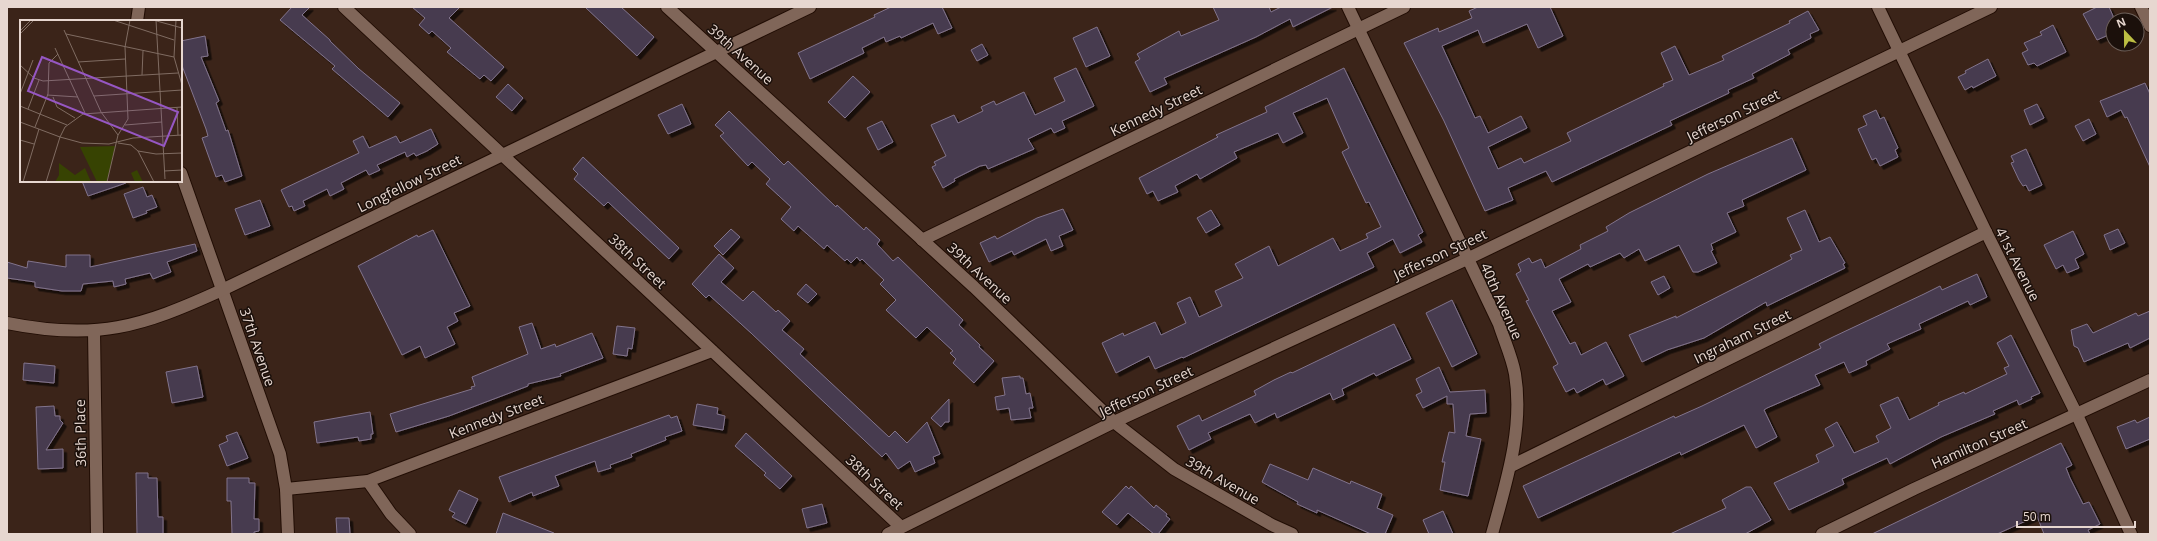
<svg xmlns="http://www.w3.org/2000/svg" width="2157" height="541" viewBox="0 0 2157 541" font-family="'Open Sans',sans-serif">
	<defs>
		<filter id="shadow"><feDropShadow dx="3.5" dy="3.5" stdDeviation="0" flood-color="#0009"/></filter>
	</defs>
	<rect width="100%" height="100%" fill="#3b2419"/>
	<!-- building -->
	<g fill="#463a4f" stroke="#82748c" filter="url(#shadow)">
		<polygon points="292,7 310,7 302,15 330,40 330,41 359,69 400,103 388,117 332,69 335,66 280,20"/>
		<polygon points="412,7 460,7 449,18 504,67 491,81 484,75 480,79 447,52 451,48 432,31 429,34 419,25 425,18"/>
		<polygon points="585,7 621,7 654,37 637,56"/>
		<polygon points="891,7 942,7 952,28 938,34 933,23 901,38 900,36 886,42 884,37 862,48 864,53 810,79 798,53 875,17 874,15"/>
		<polygon points="1213,7 1269,7 1271,12 1281,7 1333,7 1293,27 1290,19 1256,37 1164,78 1167,84 1150,92 1135,62 1140,59 1137,54 1179,31 1181,36 1219,20"/>
		<polygon points="1478,7 1550,7 1563,36 1538,48 1527,24 1483,43 1478,30 1442,46 1475,118 1480,116 1488,133 1521,116 1527,128 1488,147 1498,169 1521,158 1524,163 1571,141 1567,133 1664,86 1663,84 1673,80 1661,53 1675,46 1689,75 1724,60 1722,56 1790,23 1789,21 1808,11 1819,30 1810,34 1811,38 1788,50 1790,54 1752,74 1754,78 1728,90 1729,93 1670,121 1672,125 1552,182 1546,171 1508,188 1513,200 1485,211 1444,121 1404,43 1438,28 1439,32 1472,18 1469,11"/>
		<polygon points="2097,7 2109,7 2113,16 2113,33 2097,40 2083,14"/>
		<polygon points="2053,25 2066,52 2037,66 2034,63 2028,65 2022,53 2028,50 2024,43 2042,35 2040,32"/>
		<polygon points="1097,27 1110,56 1086,67 1073,38"/>
		<polygon points="205,36 208,56 201,57 219,101 216,103 226,131 228,130 242,176 225,182 222,175 216,177 202,138 208,136 206,129 181,63 181,41"/>
		<polygon points="982,44 988,55 977,61 971,50"/>
		<polygon points="1988,59 1996,76 1973,88 1972,86 1965,90 1958,77 1966,73 1965,71"/>
		<polygon points="1076,68 1094,106 1062,121 1065,128 1054,133 1051,128 1028,139 1034,149 988,169 986,165 980,166 954,179 955,181 943,188 932,167 936,165 934,162 946,156 931,125 954,115 958,123 983,111 981,107 994,101 996,105 1024,92 1035,115 1065,101 1054,78"/>
		<polygon points="1344,68 1423,232 1418,235 1422,242 1400,253 1393,239 1367,253 1374,267 1183,358 1182,357 1155,369 1149,356 1116,373 1102,343 1123,333 1124,336 1155,322 1161,335 1186,323 1177,303 1190,297 1199,317 1222,306 1215,291 1243,278 1235,264 1269,246 1278,266 1333,238 1340,251 1368,238 1366,234 1381,227 1369,202 1366,203 1342,152 1349,148 1327,98 1293,113 1303,133 1283,143 1278,133 1234,152 1237,158 1200,179 1197,174 1175,186 1178,192 1158,201 1153,191 1147,194 1139,178 1218,137 1216,135 1267,112 1265,107"/>
		<polygon points="853,76 870,92 845,118 828,102"/>
		<polygon points="2145,83 2150,94 2150,167 2127,117 2125,118 2121,110 2107,117 2100,101"/>
		<polygon points="508,84 523,98 512,111 496,97"/>
		<polygon points="682,104 691,124 668,134 658,115"/>
		<polygon points="2037,104 2044,118 2030,125 2024,110"/>
		<polygon points="1876,110 1880,119 1884,117 1898,148 1895,150 1898,157 1880,166 1876,158 1872,160 1858,129 1867,125 1863,116"/>
		<polygon points="729,111 784,165 788,161 836,207 837,205 864,230 866,227 880,240 877,244 893,261 898,257 963,320 959,325 980,345 979,347 994,361 974,383 953,363 956,359 950,353 953,351 927,327 916,338 886,310 896,300 880,284 884,280 862,259 860,261 857,257 851,263 847,259 845,261 827,245 824,249 798,226 794,231 781,219 791,207 766,184 770,179 752,162 748,166 720,136 724,133 715,125"/>
		<polygon points="2089,119 2096,134 2083,141 2075,126"/>
		<polygon points="882,121 893,142 878,150 867,128"/>
		<polygon points="431,129 438,144 427,151 416,156 414,153 407,157 405,152 377,165 380,170 369,175 366,170 341,183 344,189 330,196 327,189 303,201 305,206 294,211 292,206 289,207 281,190 359,153 353,141 363,136 369,148 396,136 400,143"/>
		<polygon points="1792,138 1806,170 1742,200 1744,206 1727,213 1736,232 1711,244 1713,250 1711,251 1717,263 1698,272 1693,272 1679,245 1645,261 1639,249 1624,258 1620,253 1590,267 1588,264 1559,279 1571,302 1552,311 1570,344 1575,342 1581,355 1606,342 1624,376 1606,385 1603,379 1577,393 1574,388 1566,392 1553,367 1558,364 1526,301 1529,300 1516,274 1521,271 1518,264 1529,258 1532,263 1541,259 1545,268 1581,249 1580,245 1608,231 1606,227 1629,213 1708,174"/>
		<polygon points="2026,149 2042,185 2029,191 2026,185 2023,186 2019,180 2011,163 2014,162 2011,156"/>
		<polygon points="583,157 679,248 669,259 608,202 604,206 574,179 578,174 573,169"/>
		<polygon points="82,181 125,181 126,183 88,196"/>
		<polygon points="143,187 147,197 152,195 157,207 146,211 147,213 133,218 124,194"/>
		<polygon points="260,200 270,226 245,235 235,209"/>
		<polygon points="1063,209 1073,230 1059,236 1063,246 1051,251 1046,239 1014,255 1012,251 989,262 980,243 995,236 997,239 1037,218"/>
		<polygon points="1211,210 1220,225 1206,233 1197,218"/>
		<polygon points="1805,210 1819,242 1830,237 1845,263 1843,264 1845,268 1767,306 1766,302 1704,338 1667,350 1642,362 1629,335 1676,316 1676,318 1792,259 1790,255 1802,250 1787,218"/>
		<polygon points="731,229 740,237 723,255 714,246"/>
		<polygon points="2118,229 2125,243 2110,250 2104,235"/>
		<polygon points="433,230 470,306 454,313 458,321 447,327 455,344 425,358 420,346 402,355 358,266 417,235 418,237"/>
		<polygon points="2073,231 2084,254 2075,259 2079,268 2067,273 2063,265 2056,269 2044,245"/>
		<polygon points="195,244 197,251 167,262 171,272 153,279 150,273 125,279 126,284 114,287 113,281 83,284 81,291 62,291 35,287 35,282 7,278 7,262 27,268 28,261 66,267 66,255 90,255 90,267"/>
		<polygon points="719,254 734,268 721,282 743,301 753,291 776,312 778,310 790,321 782,330 804,349 800,354 889,437 895,431 907,443 927,422 940,454 933,457 935,463 915,472 910,461 898,469 886,453 882,457 751,333 709,295 706,298 692,284"/>
		<polygon points="1977,274 1987,297 1970,305 1968,301 1919,324 1921,329 1887,344 1890,349 1866,361 1867,365 1849,373 1844,362 1815,375 1820,385 1767,408 1764,410 1777,437 1756,448 1744,425 1681,455 1680,452 1538,518 1523,486 1674,416 1675,418 1702,406 1821,348 1819,344 1833,337 1924,294 1940,286 1942,290"/>
		<polygon points="1664,276 1670,288 1658,295 1651,282"/>
		<polygon points="806,284 817,294 808,303 797,294"/>
		<polygon points="1452,300 1477,354 1452,367 1426,313"/>
		<polygon points="2150,311 2150,338 2130,348 2128,343 2084,362 2078,348 2074,346 2071,330 2087,324 2093,333 2136,313 2138,316"/>
		<polygon points="532,323 541,349 555,344 556,347 592,333 603,358 560,374 561,376 528,384 528,386 449,416 396,432 390,414 472,389 471,387 475,386 472,377 528,354 519,327"/>
		<polygon points="1394,324 1411,359 1376,376 1374,373 1342,389 1344,395 1333,400 1330,393 1277,418 1275,413 1255,423 1250,414 1208,433 1211,439 1189,450 1177,426 1199,415 1202,421 1256,395 1254,391 1274,380 1291,372 1292,373"/>
		<polygon points="617,326 635,328 632,349 628,348 627,356 613,354"/>
		<polygon points="2011,335 2040,393 2031,397 2032,399 2019,405 2017,400 1993,411 1995,414 1941,437 1890,464 1887,458 1842,479 1844,484 1789,510 1774,483 1819,462 1816,455 1834,446 1825,429 1837,422 1854,453 1879,442 1876,436 1891,428 1880,405 1898,397 1909,420 1939,405 1938,403 1964,392 1965,394 2007,374 2004,368 2009,366 1997,343"/>
		<polygon points="24,363 55,366 54,383 23,380"/>
		<polygon points="197,366 203,397 172,403 166,372"/>
		<polygon points="1439,367 1450,392 1485,390 1486,413 1470,414 1466,436 1481,439 1468,496 1440,490 1445,462 1442,462 1449,432 1455,433 1453,404 1447,404 1447,396 1423,408 1416,395 1422,392 1416,379"/>
		<polygon points="1020,376 1020,378 1023,378 1026,394 1030,393 1033,408 1029,408 1031,418 1011,420 1009,408 997,410 995,397 1005,395 1002,378"/>
		<polygon points="949,399 949,422 945,422 941,427 931,418"/>
		<polygon points="697,404 718,408 717,414 725,416 723,430 693,425"/>
		<polygon points="54,406 55,416 60,416 60,420 63,423 46,450 63,449 63,468 38,469 36,407"/>
		<polygon points="370,412 373,434 371,434 371,439 359,441 358,437 317,443 314,422"/>
		<polygon points="669,415 671,418 677,416 682,431 665,437 666,440 631,454 632,457 610,465 611,468 598,472 595,461 576,468 555,476 559,486 533,496 532,492 509,502 499,477"/>
		<polygon points="2150,417 2150,439 2126,449 2117,427 2135,420 2137,423"/>
		<polygon points="237,432 248,458 227,466 219,445 228,441 226,436"/>
		<polygon points="746,433 792,476 780,489 764,475 766,473 735,446"/>
		<polygon points="2061,443 2072,465 2066,468 2070,478 2083,504 2089,502 2100,524 2088,530 2090,534 2044,534 2037,516 1997,534 1872,534"/>
		<polygon points="1270,464 1308,480 1313,468 1350,484 1351,481 1382,494 1377,508 1393,515 1385,534 1371,534 1317,510 1317,513 1297,504 1298,502 1262,482"/>
		<polygon points="136,473 148,473 148,478 157,478 158,517 163,517 163,534 137,534"/>
		<polygon points="227,478 249,478 249,483 255,483 254,519 259,519 259,531 254,532 254,534 232,534 231,501 227,501"/>
		<polygon points="1126,486 1129,489 1131,486 1154,508 1156,505 1167,514 1166,516 1170,519 1158,534 1154,534 1128,513 1117,525 1102,512"/>
		<polygon points="1746,487 1751,487 1771,520 1745,534 1670,534 1726,508 1722,500"/>
		<polygon points="459,490 478,499 466,524 452,517 455,513 449,510"/>
		<polygon points="822,504 827,523 807,528 802,509"/>
		<polygon points="1443,511 1453,534 1429,534 1423,520"/>
		<polygon points="503,513 554,533 554,534 496,534"/>
		<polygon points="336,518 349,518 350,534 337,534"/>
	</g>
	<g fill="none" stroke-linecap="round" stroke-linejoin="round">
		<!-- minor casing -->
		<g stroke="#210d04" stroke-width="14">
			<g id="minor">
				<polyline points="344,7 901,527"/>
				<polyline points="667,7 974,287 1114,422 1174,469 1272,525 1292,534"/>
				<path d="M1348 7 1499 324C1504 340 1512 357 1515 374 1524 428 1506 483 1492 534"/>
				<polyline points="1878,7 1986,232 2077,415 2131,534"/>
				<polyline points="2141,7 2150,26"/>
				<polyline points="137,21 139,7"/>
				<polyline points="181,173 280,454 286,489 288,534"/>
				<polyline points="922,240 1404,7"/>
				<path d="M7 323C97 341 141 327 222 290L810 7"/>
				<polyline points="94,331 97,534"/>
				<polyline points="1511,466 1986,232"/>
				<polyline points="368,481 391,514 410,534"/>
				<polyline points="286,489 368,481 712,351"/>
				<polyline points="888,534 1114,422 1467,259 1991,7"/>
				<polyline points="1822,534 1914,489 2150,380"/>
			</g>
		</g>
		<!-- minor -->
		<use href="#minor" stroke="#806659" stroke-width="12"/>
	</g>
	<g text-anchor="middle" dominant-baseline="central" stroke-width="3" stroke-linejoin="round" paint-order="stroke">
		<!-- street labels -->
		<g font-size="14" fill="#e7d7d0" stroke="#1b100b">
			<text transform="translate(741 54) rotate(42)">39th Avenue</text>
			<text transform="translate(1156 110) rotate(-26)">Kennedy Street</text>
			<text transform="translate(1733 115) rotate(-26)">Jefferson Street</text>
			<text transform="translate(409 183) rotate(-26)">Longfellow Street</text>
			<text transform="translate(1440 254) rotate(-25)">Jefferson Street</text>
			<text transform="translate(638 261) rotate(43)">38th Street</text>
			<text transform="translate(2018 264) rotate(63)">41st Avenue</text>
			<text transform="translate(980 273) rotate(43)">39th Avenue</text>
			<text transform="translate(1502 301) rotate(66)">40th Avenue</text>
			<text transform="translate(1742 336) rotate(-26)">Ingraham Street</text>
			<text transform="translate(258 347) rotate(71)">37th Avenue</text>
			<text transform="translate(1146 391) rotate(-25)">Jefferson Street</text>
			<text transform="translate(496 416) rotate(-21)">Kennedy Street</text>
			<text transform="translate(80 433) rotate(-91)">36th Place</text>
			<text transform="translate(1979 443) rotate(-24)">Hamilton Street</text>
			<text transform="translate(1223 480) rotate(30)">39th Avenue</text>
			<text transform="translate(875 482) rotate(43)">38th Street</text>
		</g>
	</g>
	<!-- overview -->
	<g transform="translate(20 20)">
		<rect width="162" height="162" fill="#3b2419"/>
		<path d="M95 126 87 162H77L60 127ZM39 143 55 155 65 148 71 162H35L39 155ZM117 150 123 162H115L111 153Z" fill="#374302"/>
		<path fill="none" stroke="#806c62" stroke-width="1" d="M93 0 154 20M133 0 162 8M136 0 145 159M156 0 154 37 162 65M44 10 81 92 98 115M0 11 11 0M0 14 14 0M46 14 154 37M35 28 65 93M58 42 105 39M0 45 14 58 23 61 158 53M122 55 123 31M0 74 13 40M27 75 58 77M74 76 162 70M33 77 37 87 55 98M0 86 47 105M162 87 63 94 45 107 40 117 62 123 89 124 113 118 162 115M157 88 158 115M8 89 19 60M0 102 40 117 26 162M105 105 142 102M15 107 28 74 29 43 38 34M0 120 14 124M98 123 111 125 118 131 134 162M118 131 136 134 162 133M144 151 162 150M3 162 19 109M87 162 98 115 108 99 105 27 110 0"/>
		<path fill="#9657c3" fill-opacity="0.15" stroke="#9657c3" stroke-width="2" d="M22 37 158 92 144 126 8 71Z"/>
		<rect width="162" height="162" fill="none" stroke="#e7d7d0" stroke-width="2"/>
	</g>
	<!-- border -->
	<rect width="2157" height="541" fill="none" stroke="#e7d7d0" stroke-width="16"/>
	<!-- north arrow -->
	<g transform="translate(2125 32) rotate(338)"><circle r="19" fill="#1b100b" stroke="#6d605a"/>
	<path d="M0-3L7 15L0 10L-7 15Z" fill="#bdbf43"/>
	<text y="-6" font-size="11" font-weight="bold" text-anchor="middle" fill="#e7d7d0">N</text>
	</g>
	<!-- scale -->
	<path d="M2017 521v6h118v-6" fill="none" stroke="#e7d7d0" stroke-width="2"/>
	<text x="2023" y="521" font-size="12" fill="#e7d7d0" stroke="#1b100b" stroke-width="3" paint-order="stroke">50 m</text>
</svg>
